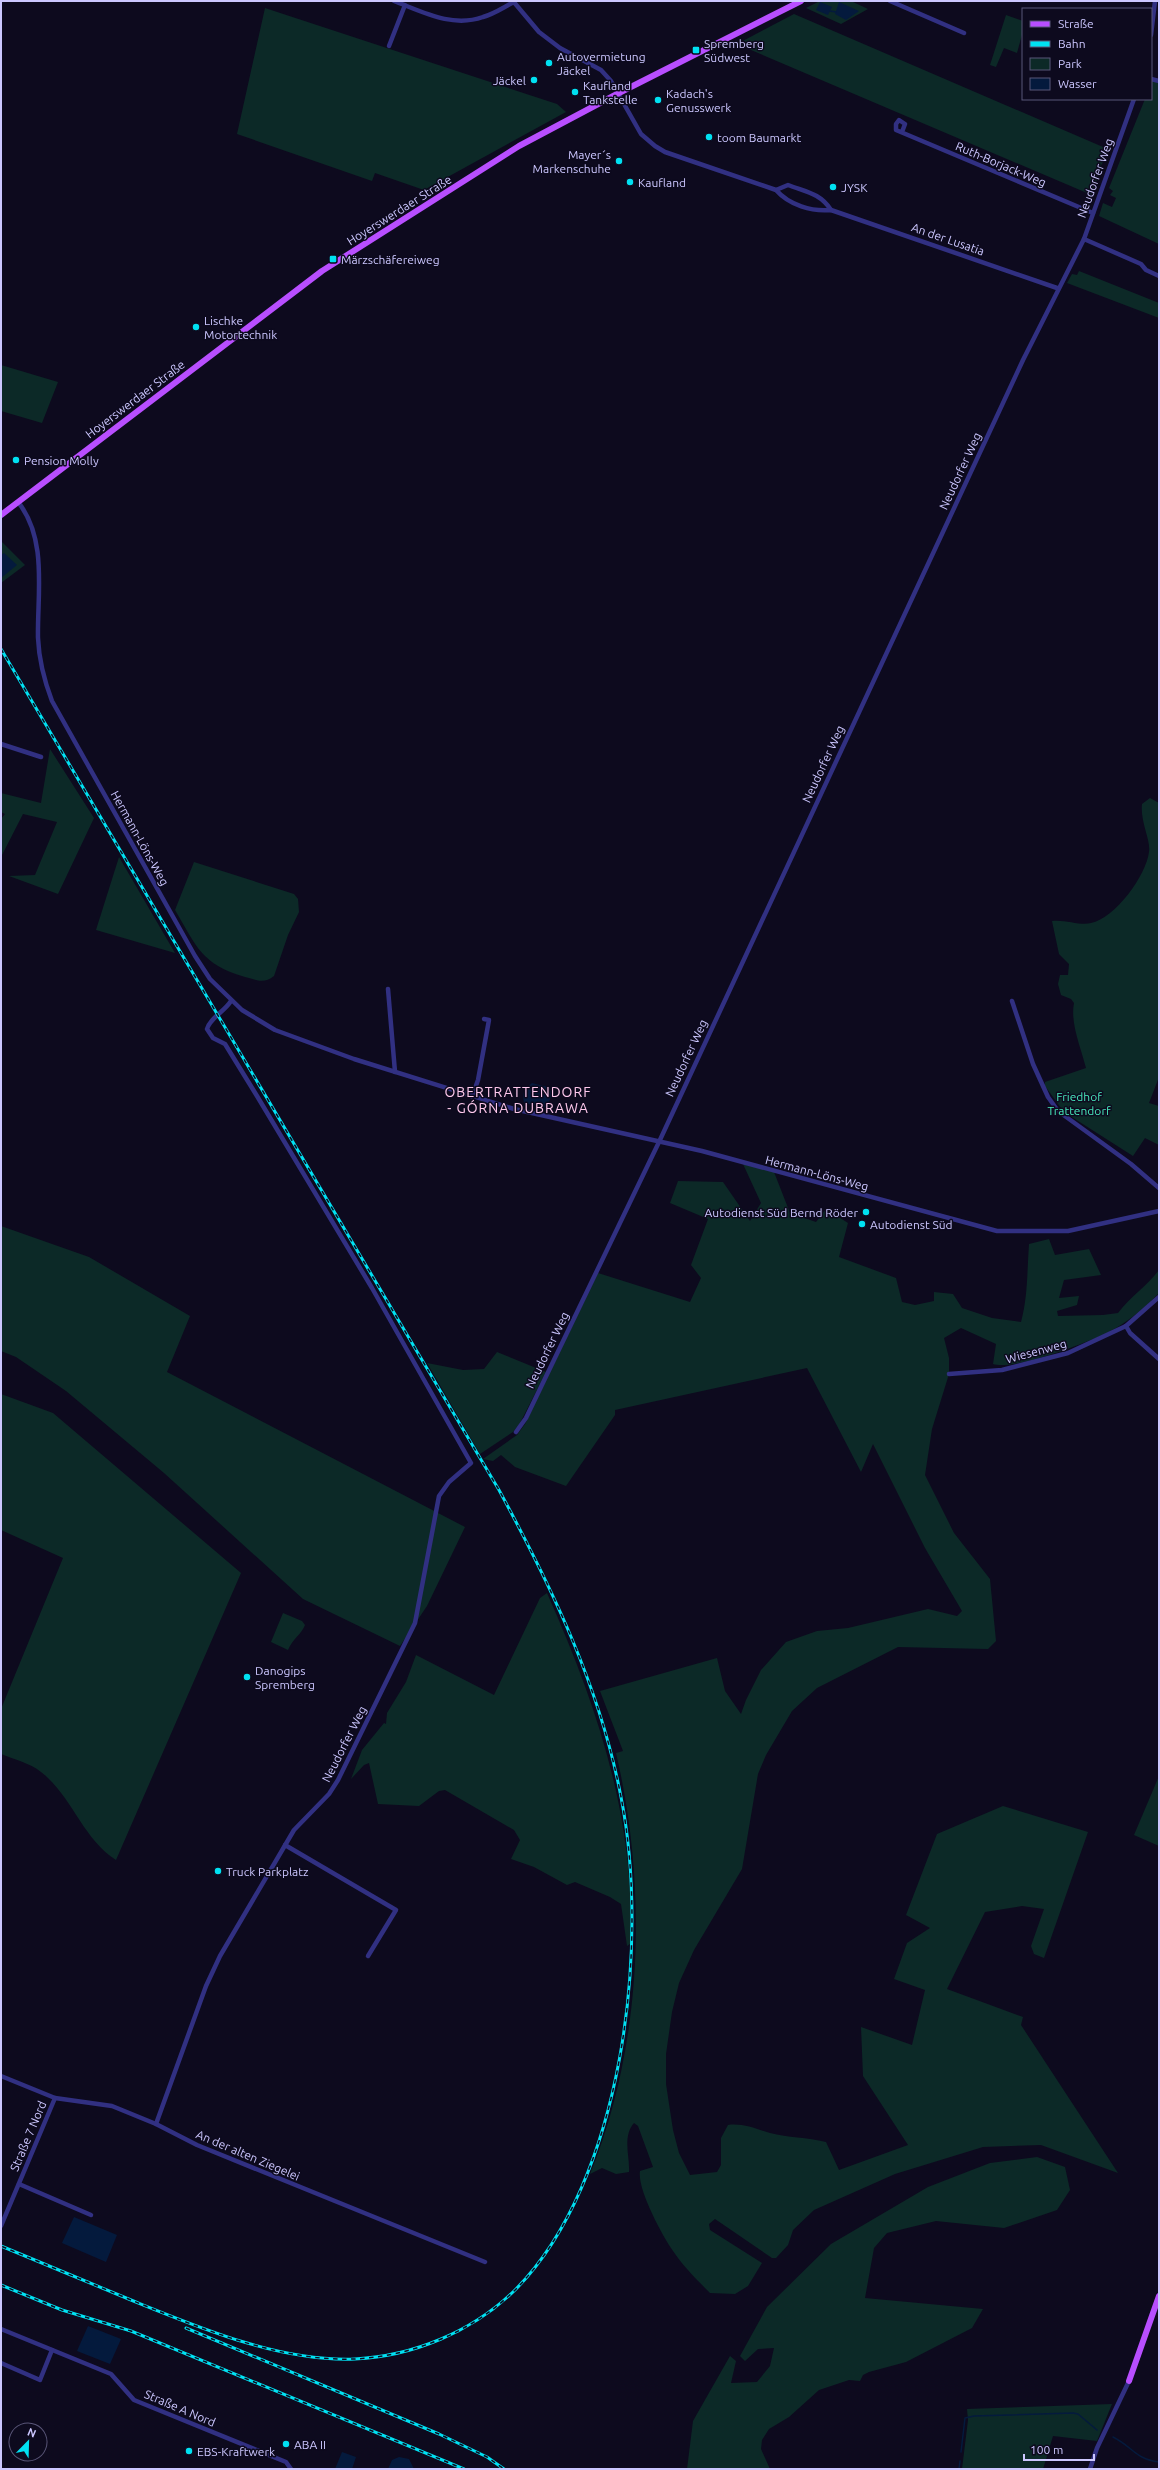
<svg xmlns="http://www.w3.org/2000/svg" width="1160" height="2470" viewBox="0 0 1160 2470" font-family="Ubuntu,sans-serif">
	<rect width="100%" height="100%" fill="#0d0a1e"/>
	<!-- green -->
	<g fill="#0c2927">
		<polygon points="820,1 851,1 868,9 841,24 806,8"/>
		<polygon points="265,8 557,104 566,112 424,190 375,173 372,181 237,134"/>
		<polygon points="794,14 1110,150 1099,169 1094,196 737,44"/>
		<polygon points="1006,15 1023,21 1023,31 1017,53 1004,48 996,67 990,65"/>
		<polygon points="1151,81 1159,83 1159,244 1099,216 1103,203 1112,207 1116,198 1110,195 1113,191 1109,188 1145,99 1151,99"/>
		<polygon points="1079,271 1159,303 1159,318 1067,283 1072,274 1077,275"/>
		<polygon points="1,365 58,382 42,423 1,411"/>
		<polygon points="1,541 25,565 1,583"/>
		<polygon points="50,749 94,818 58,894 9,876 35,875 57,822 23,814 1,857 1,819 5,814 1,812 1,793 41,803"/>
		<path d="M1150 798 1159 803V1077L1149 1103 1159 1106V1145L1145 1138 1133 1156 1064 1112 1045 1086V1082L1086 1068C1081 1048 1070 1023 1074 1003L1071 999 1061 995 1058 984 1060 975H1068L1069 964 1059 954 1052 921C1064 919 1081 926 1091 923 1115 918 1146 876 1149 852 1151 840 1140 822 1142 804Z"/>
		<polygon points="119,857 175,953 96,930"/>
		<path d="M194 862 294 894 298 899 299 912 288 935 274 976C264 984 257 980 245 977 201 964 197 947 175 910Z"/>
		<path d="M743 1164 774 1172 790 1213 816 1222 826 1209 848 1223 839 1257 896 1278 902 1302 915 1305 934 1301V1292L953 1294 962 1308 992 1318 1021 1322C1028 1296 1027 1271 1029 1244L1049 1239 1055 1255 1089 1249 1101 1275 1064 1280 1059 1298 1079 1296 1077 1305 1057 1311 1058 1316 1103 1315 1118 1313C1130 1297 1147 1286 1159 1270V1293C1147 1306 1131 1319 1116 1328 1096 1340 1015 1371 993 1364L996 1344 961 1328 944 1338 949 1358V1374L932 1429 925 1475 954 1533 990 1579 996 1641 988 1649 898 1647 817 1688 792 1711 766 1755 758 1774 742 1869 694 1950 679 1983 672 2012 666 2054V2084L673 2130 679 2153 690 2175 717 2172 721 2165V2138L728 2125C743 2123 756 2129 770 2133 788 2138 807 2137 826 2142L839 2170 908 2145 863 2076 861 2027 912 2045 925 1990 894 1979 907 1943 930 1928 906 1915 937 1834 1003 1806 1088 1832 1044 1958 1034 1954 1031 1946 1044 1909 1022 1906 985 1912 947 1989 1023 2017 1021 2025 1118 2173 1041 2145 983 2147 895 2174 814 2210 793 2230 788 2245 776 2258H772L715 2219 709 2224 710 2230 762 2263 748 2286 735 2294 710 2293C697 2280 683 2266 673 2251 662 2235 637 2189 640 2171L653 2167 638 2126 634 2123C622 2137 630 2156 629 2172L616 2174 602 2168 590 2174C643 2044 648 1889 616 1753L623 1751 600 1691 717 1658 725 1691 741 1714 746 1700 761 1670 786 1642 817 1631 848 1628 928 1609 957 1616 962 1611 925 1548 873 1444 861 1472 807 1368 615 1410V1415L566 1486 515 1467 501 1455 493 1461 483 1459 517 1435 525 1424 598 1273 690 1302 701 1278 691 1265 708 1219 670 1203 678 1181 723 1182 750 1221 761 1203Z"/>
		<polygon points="1,1226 89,1257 190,1316 167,1372 465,1527 427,1606 400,1646 303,1599 164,1473 66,1391 16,1357 1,1351"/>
		<polygon points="497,1352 546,1372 519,1425 513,1432 480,1454 427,1363 463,1370 484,1369"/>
		<path d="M1 1394 53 1413 241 1573 116 1860C82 1838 72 1796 41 1772 30 1763 13 1759 1 1754V1709L63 1558 1 1530Z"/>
		<path d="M547 1593C589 1687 624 1785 630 1890 630 1908 630 1926 630 1944L627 1946 621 1904 610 1897 575 1882 567 1885 534 1867 511 1859 520 1840 514 1830 445 1790 439 1791 419 1806 378 1804 369 1763 364 1765 351 1779 362 1750 384 1723 386 1724 387 1713 406 1682 416 1655 494 1695 540 1598Z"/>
		<path d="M283 1613 302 1621 305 1625C301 1635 293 1638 288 1650L271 1642Z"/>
		<polygon points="1159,1776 1159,1846 1134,1835"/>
		<polygon points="1037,2157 1065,2167 1070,2190 1057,2210 1004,2228 936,2221 887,2233 874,2248 865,2298 983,2309 972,2328 906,2362 869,2372 863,2375 860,2381 849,2380 819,2390 789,2417 769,2429 762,2440 761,2449 770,2469 687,2469 693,2421 730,2356 736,2361 731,2383 757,2382 770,2366 774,2348 758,2349 745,2361 740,2356 767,2307 831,2244 928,2187 990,2163"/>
		<polygon points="1112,2404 1097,2441 1053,2436 1043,2469 962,2469 968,2420 967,2409"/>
	</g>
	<!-- water -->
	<g fill="#041a3d">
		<polygon points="820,2 832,7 828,15 816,10"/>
		<polygon points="839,2 859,11 846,20 835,14"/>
		<polygon points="4,553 17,565 1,578 1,555"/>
		<path d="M532 1083 548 1087 552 1093 547 1108 524 1103C522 1093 524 1089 532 1083Z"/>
		<polygon points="74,2217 117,2235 106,2262 62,2243"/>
		<polygon points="88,2326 121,2339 110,2364 77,2351"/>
		<polygon points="342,2452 356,2457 352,2469 335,2469"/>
		<polygon points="399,2457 409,2459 414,2469 388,2469 392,2460"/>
	</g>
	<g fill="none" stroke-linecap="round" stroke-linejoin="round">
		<!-- stream -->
		<g stroke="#041a3d" stroke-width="1.5">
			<polyline points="830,11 836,12"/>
			<path d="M1113 2437C1133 2447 1135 2459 1159 2462"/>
			<polyline points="961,2452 965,2418 974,2416 1073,2413 1078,2414 1097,2430"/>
			<polyline points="959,2469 960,2461"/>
		</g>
		<!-- minor -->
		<g stroke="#313082" stroke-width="4.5">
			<path d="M394 1C423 12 452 28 483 17 494 14 504 7 514 2"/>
			<path d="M513 1 539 32 560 48 601 70 611 81 641 134 655 146 665 152 776 190C789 205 812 212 831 210L1057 288"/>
			<polyline points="890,1 964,33"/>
			<polyline points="1151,35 1155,1"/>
			<polyline points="389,46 405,5"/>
			<polyline points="1151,79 1159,81"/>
			<polyline points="902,132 905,124 899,120 896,124 896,130 1093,213"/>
			<path d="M776 190 788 185C806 192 820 193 831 210"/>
			<polyline points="1084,239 1141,264 1146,270 1159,276"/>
			<path d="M18 502C48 539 37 595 38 638 39 661 44 680 52 701L195 956 210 979 242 1010 275 1030 354 1059 514 1109 702 1151 997 1231H1068L1159 1211"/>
			<polyline points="1,744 41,757"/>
			<polyline points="388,989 395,1072"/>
			<polyline points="1012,1001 1033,1064 1048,1097 1058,1111 1131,1164 1159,1188"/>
			<polyline points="472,1097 478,1080 489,1020 484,1019"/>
			<polyline points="1126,1326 1130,1333 1159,1359"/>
			<polyline points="949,1374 1002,1370 1068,1353 1126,1326 1159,1297"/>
			<polyline points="516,1432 526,1418 659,1142 1023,360 1084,239 1134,99"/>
			<polyline points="285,1845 396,1910 368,1956"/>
			<polyline points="1,2076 55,2098 112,2106 156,2124 197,2145 485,2262"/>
			<path d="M156 2124 206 1986 220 1956 294 1830 329 1794 338 1780 415 1623 439 1496 449 1482 471 1463 372 1288 257 1096 225 1044 213 1038 207 1029C210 1018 224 1012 231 1001"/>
			<polyline points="19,2184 91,2215"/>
			<polyline points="1,2226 55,2098"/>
			<polyline points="1,2329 111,2374 134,2400 286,2462 291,2469"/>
			<polyline points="1,2363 40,2380 52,2350"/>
			<polyline points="1090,2469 1097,2448 1129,2381"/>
		</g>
		<!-- major -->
		<g stroke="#b84eff" stroke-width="6">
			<polyline points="1,515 322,271 519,146 617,94 801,1"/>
			<polyline points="1129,2381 1159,2296"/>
		</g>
		<!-- rail casing -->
		<g stroke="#00e1f2" stroke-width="3">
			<g id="rail">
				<path d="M1 649 499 1490C552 1588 600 1687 621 1797 650 1943 624 2182 514 2291 472 2332 413 2356 355 2359 280 2362 200 2328 131 2300 88 2282 44 2264 1 2246"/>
				<polyline points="1,2285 62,2310 131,2331 464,2469"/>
				<polyline points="186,2328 439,2434 487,2457 504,2469"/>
			</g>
		</g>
		<!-- rail -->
		<use href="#rail" stroke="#0d0a1e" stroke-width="1.5" stroke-dasharray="4.5" stroke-linecap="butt"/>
	</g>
	<!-- markers -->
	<g fill="#00e1f2" stroke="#0d0a1e" stroke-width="1.5">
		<rect x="692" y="46" width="8" height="8" rx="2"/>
		<circle cx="549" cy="63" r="4"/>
		<circle cx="534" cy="80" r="4"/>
		<circle cx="575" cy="92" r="4"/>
		<circle cx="658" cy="100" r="4"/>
		<circle cx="709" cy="137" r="4"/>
		<circle cx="619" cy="161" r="4"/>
		<circle cx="630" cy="182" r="4"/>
		<circle cx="833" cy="187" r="4"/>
		<rect x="329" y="255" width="8" height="8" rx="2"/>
		<circle cx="196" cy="327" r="4"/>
		<circle cx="16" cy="460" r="4"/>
		<circle cx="866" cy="1212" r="4"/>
		<circle cx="862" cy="1224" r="4"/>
		<circle cx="247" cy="1677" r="4"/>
		<circle cx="218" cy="1871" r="4"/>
		<circle cx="286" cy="2444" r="4"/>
		<circle cx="189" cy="2451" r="4"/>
	</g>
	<g text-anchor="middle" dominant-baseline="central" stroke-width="3" stroke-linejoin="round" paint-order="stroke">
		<!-- poi labels -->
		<g font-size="12" fill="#ccc7ff" stroke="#0d0a1e" text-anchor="start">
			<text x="704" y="43">Spremberg<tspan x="704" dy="14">Südwest</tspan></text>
			<text x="557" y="56">Autovermietung<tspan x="557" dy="14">Jäckel</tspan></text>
			<text x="526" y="80" text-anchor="end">Jäckel</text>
			<text x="583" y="85">Kaufland<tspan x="583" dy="14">Tankstelle</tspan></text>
			<text x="666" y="93">Kadach's<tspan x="666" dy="14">Genusswerk</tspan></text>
			<text x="717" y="137">toom Baumarkt</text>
			<text x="611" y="154" text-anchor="end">Mayer´s<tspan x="611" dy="14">Markenschuhe</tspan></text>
			<text x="638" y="182">Kaufland</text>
			<text x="841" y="187">JYSK</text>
			<text x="341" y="259">Märzschäfereiweg</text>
			<text x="204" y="320">Lischke<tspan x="204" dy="14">Motortechnik</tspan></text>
			<text x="24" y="460">Pension Molly</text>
			<text x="858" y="1212" text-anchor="end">Autodienst Süd Bernd Röder</text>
			<text x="870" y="1224">Autodienst Süd</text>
			<text x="255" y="1670">Danogips<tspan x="255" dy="14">Spremberg</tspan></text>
			<text x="226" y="1871">Truck Parkplatz</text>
			<text x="294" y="2444">ABA II</text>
			<text x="197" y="2451">EBS-Kraftwerk</text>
		</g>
		<!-- street labels -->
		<g font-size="12" fill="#ccc7ff" stroke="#0d0a1e">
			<text transform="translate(1001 164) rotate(23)">Ruth-Borjack-Weg</text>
			<text transform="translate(1095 178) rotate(-70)">Neudorfer Weg</text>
			<text transform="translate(399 210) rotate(-32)">Hoyerswerdaer Straße</text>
			<text transform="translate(948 239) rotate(19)">An der Lusatia</text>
			<text transform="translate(135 399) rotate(-37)">Hoyerswerdaer Straße</text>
			<text transform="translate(960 471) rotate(-65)">Neudorfer Weg</text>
			<text transform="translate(823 764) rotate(-65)">Neudorfer Weg</text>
			<text transform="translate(140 838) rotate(61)">Hermann-Löns-Weg</text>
			<text transform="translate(686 1058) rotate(-65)">Neudorfer Weg</text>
			<text transform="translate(817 1173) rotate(15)">Hermann-Löns-Weg</text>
			<text transform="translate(547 1350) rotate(-64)">Neudorfer Weg</text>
			<text transform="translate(1036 1351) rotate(-15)">Wiesenweg</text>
			<text transform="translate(344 1744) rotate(-63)">Neudorfer Weg</text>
			<text transform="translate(28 2136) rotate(-67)">Straße 7 Nord</text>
			<text transform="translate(248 2155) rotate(23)">An der alten Ziegelei</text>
			<text transform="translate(180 2408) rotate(23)">Straße A Nord</text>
		</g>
		<!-- park labels -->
		<g font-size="12" fill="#48eabd" stroke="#0d0a1e">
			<text x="1079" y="1096">Friedhof<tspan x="1079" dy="14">Trattendorf</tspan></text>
		</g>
		<!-- quarter labels -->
		<g font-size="14" letter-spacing="1" fill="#ffc9ed" stroke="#0d0a1e">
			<text x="518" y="1092">OBERTRATTENDORF<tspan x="518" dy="16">- GÓRNA DUBRAWA</tspan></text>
		</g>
	</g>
	<!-- border -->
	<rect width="1160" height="2470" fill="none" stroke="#ccc7ff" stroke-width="4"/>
	<!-- legend -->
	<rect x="1022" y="8" width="130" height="92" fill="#0d0a1e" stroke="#595678"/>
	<rect x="1030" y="21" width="20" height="6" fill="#b84eff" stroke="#595678"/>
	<text x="1058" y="28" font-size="12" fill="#ccc7ff">Straße</text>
	<rect x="1030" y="41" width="20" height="6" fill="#00e1f2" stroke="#595678"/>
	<text x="1058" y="48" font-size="12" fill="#ccc7ff">Bahn</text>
	<rect x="1030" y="58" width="20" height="12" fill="#0c2927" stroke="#595678"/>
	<text x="1058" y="68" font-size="12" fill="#ccc7ff">Park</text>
	<rect x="1030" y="78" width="20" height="12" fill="#041a3d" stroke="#595678"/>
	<text x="1058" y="88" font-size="12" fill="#ccc7ff">Wasser</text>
	<!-- north arrow -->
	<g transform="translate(28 2442) rotate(23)"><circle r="19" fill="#0d0a1e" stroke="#595678"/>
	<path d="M0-3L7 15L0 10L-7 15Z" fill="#00e1f2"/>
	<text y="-6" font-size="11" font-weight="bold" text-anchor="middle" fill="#ccc7ff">N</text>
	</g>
	<!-- scale -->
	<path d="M1024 2454v6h70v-6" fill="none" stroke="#ccc7ff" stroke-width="2"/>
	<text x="1030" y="2454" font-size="12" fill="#ccc7ff" stroke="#0d0a1e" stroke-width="3" paint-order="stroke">100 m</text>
</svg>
